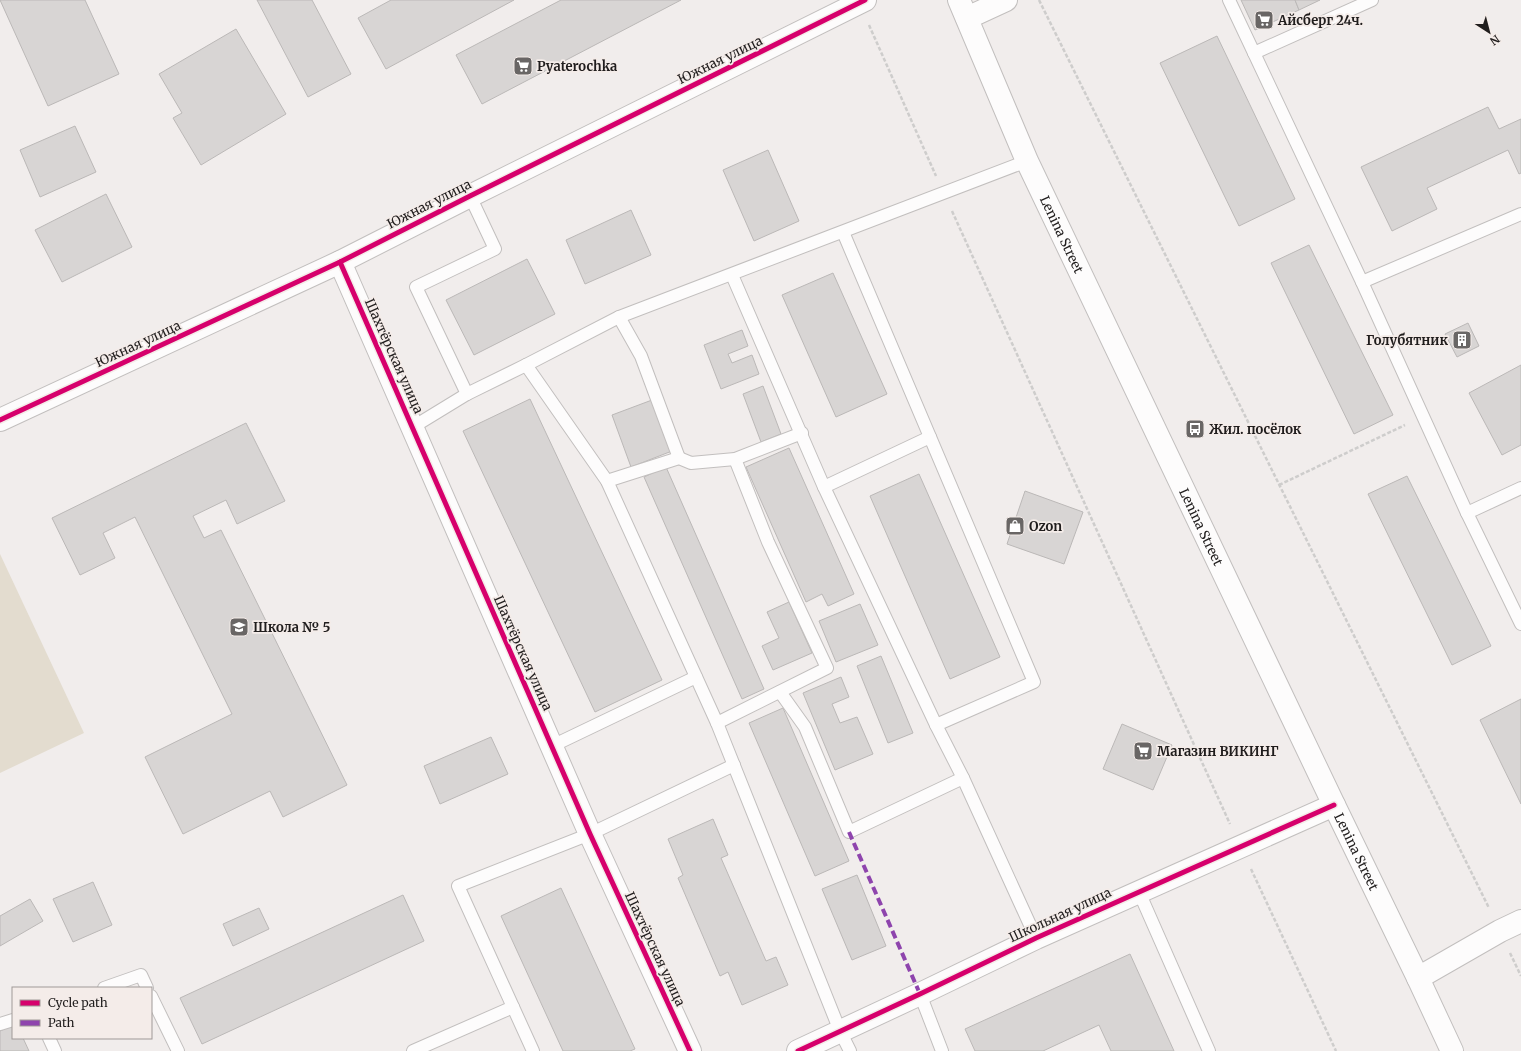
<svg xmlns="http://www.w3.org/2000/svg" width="1521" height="1051" viewBox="0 0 1521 1051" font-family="Merriweather,serif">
	<rect width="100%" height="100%" fill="#f1edec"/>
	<!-- green -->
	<polygon fill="#e3dccf" points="0,554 84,733 0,773"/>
	<!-- building -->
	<g fill="#d8d5d4" stroke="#bbb8b7">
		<polygon points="0,0 85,0 119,74 48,106"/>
		<polygon points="257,0 312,0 351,74 308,97"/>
		<polygon points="391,0 514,0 386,69 358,18"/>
		<polygon points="561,0 681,0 482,104 456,55"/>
		<polygon points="1241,0 1295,0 1299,10 1255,30"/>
		<polygon points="1295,0 1320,0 1299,10"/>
		<polygon points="236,29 286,114 201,165 173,118 182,113 159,74"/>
		<polygon points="1217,36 1295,199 1239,226 1160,63"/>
		<polygon points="1488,107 1499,129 1521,119 1521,173 1519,174 1508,150 1427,188 1437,209 1392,231 1361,167"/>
		<polygon points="75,126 96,172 40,197 20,150"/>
		<polygon points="768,150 799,221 754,241 723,170"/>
		<polygon points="106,194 132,247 62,282 35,230"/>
		<polygon points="631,210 651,255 585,284 566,240"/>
		<polygon points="1309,245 1393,415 1354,434 1271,263"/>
		<polygon points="527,259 555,314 474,355 446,300"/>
		<polygon points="833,273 887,394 836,417 782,295"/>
		<polygon points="1468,323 1479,346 1457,357 1445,334"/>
		<polygon points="742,330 748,346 728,354 732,363 752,355 759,374 721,389 704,345"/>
		<polygon points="1521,365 1521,445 1502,455 1469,393"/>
		<polygon points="763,386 781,434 761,442 743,394"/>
		<polygon points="530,399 662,680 595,712 463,431"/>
		<polygon points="652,400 672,451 631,467 612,415"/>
		<polygon points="246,423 285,501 237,524 226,500 193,516 204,538 221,530 347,785 283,817 270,791 183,834 145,757 232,714 135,517 103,533 115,558 80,575 52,518"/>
		<polygon points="789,448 854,594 828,606 822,594 806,602 746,467"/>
		<polygon points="666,467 764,689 742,699 644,477"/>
		<polygon points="919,474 1000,657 950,679 870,496"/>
		<polygon points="1407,476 1491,646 1452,665 1368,494"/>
		<polygon points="1025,491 1083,512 1064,564 1007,544"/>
		<polygon points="789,602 812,653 773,670 762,646 779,638 767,612"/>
		<polygon points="860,604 878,645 836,662 819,621"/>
		<polygon points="881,656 913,733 888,743 857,666"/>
		<polygon points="841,677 849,697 832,704 840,723 857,717 873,754 835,770 803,693"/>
		<polygon points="1521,699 1521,804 1480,720"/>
		<polygon points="783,708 849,861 815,876 749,723"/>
		<polygon points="1122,724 1172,745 1153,790 1103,769"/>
		<polygon points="491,737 508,774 440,804 424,766"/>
		<polygon points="713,819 728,855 721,858 766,961 776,957 788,985 742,1005 728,972 720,976 678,878 683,875 668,839"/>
		<polygon points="857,875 886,946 852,960 822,889"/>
		<polygon points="93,882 112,925 73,942 53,899"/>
		<polygon points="561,888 635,1049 630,1051 563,1051 501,916"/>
		<polygon points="403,895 424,941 202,1044 180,998"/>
		<polygon points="30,899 43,921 0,946 0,916"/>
		<polygon points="259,908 269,929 233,946 223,924"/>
		<polygon points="1130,954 1174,1051 1111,1051 1099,1025 1043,1051 975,1051 965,1029"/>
		<polygon points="13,1025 13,1038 23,1038 29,1051 0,1051 0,1031"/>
	</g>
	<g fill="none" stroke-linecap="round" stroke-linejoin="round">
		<!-- lane casing -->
		<g stroke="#c2bfbe" stroke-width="14">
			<g id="lane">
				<polyline points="1229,0 1362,282 1467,513 1521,624"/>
				<polyline points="1254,53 1372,0"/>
				<polyline points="843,232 1034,682 936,725"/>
				<polyline points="732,275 824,487 936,725 963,778 1036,938"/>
				<polyline points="1362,282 1521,214"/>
				<polyline points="619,317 641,356 679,458"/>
				<polyline points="526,365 607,481 717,723 840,1031 850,1051"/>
				<polyline points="467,394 416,287 495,249 470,196"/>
				<polyline points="413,427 467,394 526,365 619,317 1027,161"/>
				<polyline points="607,481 679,458 691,463 735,459 802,433"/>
				<polyline points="824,487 930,437"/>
				<polyline points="1467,513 1521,488"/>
				<polyline points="780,692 805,727 849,832 963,778"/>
				<polyline points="717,723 827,668 768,542 735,459"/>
				<polyline points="552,746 696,677"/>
				<polyline points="1139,892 1209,1051"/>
				<polyline points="104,988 141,975 147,988"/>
				<polyline points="920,994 942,1051"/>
				<polyline points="151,996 178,1051"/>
				<polyline points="0,1024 13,1020"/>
				<polyline points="49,1038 55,1051"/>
				<polyline points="413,1051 513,1007"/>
				<polyline points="533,1051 458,886 590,834 734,765"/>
			</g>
		</g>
		<!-- street casing -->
		<g stroke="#c2bfbe" stroke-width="24">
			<g id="street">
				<polyline points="340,262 590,834 690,1051"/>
				<polyline points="0,420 340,262 470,196 865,0"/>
				<polyline points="1418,978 1500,931 1521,921"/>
				<polyline points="798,1051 920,994 1036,938 1334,805"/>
			</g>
		</g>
		<!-- secondary casing -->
		<g stroke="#c2bfbe" stroke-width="24">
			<g id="secondary">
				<path id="s1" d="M959 0 1027 161 1334 805 1418 978 1452 1051"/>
				<polyline points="967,18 1006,0"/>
			</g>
		</g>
		<!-- path -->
		<g stroke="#cecdcc" stroke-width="2.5" stroke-dasharray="4 2" stroke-linecap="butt">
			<polyline points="1039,0 1489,908"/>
			<polyline points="869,25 936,176"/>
			<polyline points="952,211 1230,824"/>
			<polyline points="1279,485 1405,425"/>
			<polyline points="1251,869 1336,1051"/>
			<polyline points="1510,953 1521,976"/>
		</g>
		<!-- lane -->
		<use href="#lane" stroke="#fdfcfc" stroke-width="12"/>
		<!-- street -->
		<use href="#street" stroke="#fdfcfc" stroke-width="22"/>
		<!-- secondary -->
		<use href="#secondary" stroke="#fdfcfc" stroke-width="22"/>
		<!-- quiet -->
		<polyline stroke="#8e44ad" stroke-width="4" stroke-dasharray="8 4" stroke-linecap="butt" points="849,832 920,994"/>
		<!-- cycleway casing -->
		<g stroke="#f4ece9" stroke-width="8">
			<g id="cycleway">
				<polyline points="340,262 590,834 690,1051"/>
				<polyline points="0,420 340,262 470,196 865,0"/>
				<polyline points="798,1051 920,994 1036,938 1334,805"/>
			</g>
		</g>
		<!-- cycleway -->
		<use href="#cycleway" stroke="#d6006c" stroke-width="5"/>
	</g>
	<!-- icons -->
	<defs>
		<g id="supermarket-square" transform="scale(1)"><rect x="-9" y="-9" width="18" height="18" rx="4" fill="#696665" stroke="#f4ece9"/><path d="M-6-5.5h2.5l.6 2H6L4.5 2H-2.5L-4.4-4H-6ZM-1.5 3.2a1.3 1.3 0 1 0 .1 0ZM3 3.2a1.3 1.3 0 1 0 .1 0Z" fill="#fff"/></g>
		<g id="building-square" transform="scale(1)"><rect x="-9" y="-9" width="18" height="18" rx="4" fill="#696665" stroke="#f4ece9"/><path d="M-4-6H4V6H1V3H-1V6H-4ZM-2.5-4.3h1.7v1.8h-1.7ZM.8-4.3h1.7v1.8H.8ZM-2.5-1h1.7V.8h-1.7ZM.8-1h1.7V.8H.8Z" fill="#fff"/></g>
		<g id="bus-square" transform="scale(1)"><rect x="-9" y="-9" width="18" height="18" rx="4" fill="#696665" stroke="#f4ece9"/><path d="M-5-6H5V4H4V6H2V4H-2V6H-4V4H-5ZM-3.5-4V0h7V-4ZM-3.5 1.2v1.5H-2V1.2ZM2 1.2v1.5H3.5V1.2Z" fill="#fff"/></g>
		<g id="shop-square" transform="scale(1)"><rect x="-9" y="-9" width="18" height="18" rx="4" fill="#696665" stroke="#f4ece9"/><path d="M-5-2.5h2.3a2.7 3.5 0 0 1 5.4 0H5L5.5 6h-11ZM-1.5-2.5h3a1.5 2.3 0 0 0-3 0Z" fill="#fff"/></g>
		<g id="school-square" transform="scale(1)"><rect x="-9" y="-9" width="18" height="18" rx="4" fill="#696665" stroke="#f4ece9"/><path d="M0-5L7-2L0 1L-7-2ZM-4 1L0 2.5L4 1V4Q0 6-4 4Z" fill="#fff"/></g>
	</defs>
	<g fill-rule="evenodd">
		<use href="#supermarket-square" x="1264" y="20"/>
		<use href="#supermarket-square" x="523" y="66"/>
		<use href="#building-square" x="1462" y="340"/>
		<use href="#bus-square" x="1195" y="429"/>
		<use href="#shop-square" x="1015" y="526"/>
		<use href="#school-square" x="239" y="627"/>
		<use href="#supermarket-square" x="1143" y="751"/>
	</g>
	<g text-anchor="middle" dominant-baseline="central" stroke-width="3.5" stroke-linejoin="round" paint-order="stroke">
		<!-- poi labels -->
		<g font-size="13" font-weight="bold" fill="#201d1d" stroke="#f4ece9" text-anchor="start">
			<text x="1278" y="20">Айсберг 24ч.</text>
			<text x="537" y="66">Pyaterochka</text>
			<text x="1448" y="340" text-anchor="end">Голубятник</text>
			<text x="1209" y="429">Жил. посёлок</text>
			<text x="1029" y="526">Ozon</text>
			<text x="253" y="627">Школа № 5</text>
			<text x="1157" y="751">Магазин ВИКИНГ</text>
		</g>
		<!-- street labels -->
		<g font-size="13" fill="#201d1d" stroke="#f4ece9">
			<text transform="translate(720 60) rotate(-26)">Южная улица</text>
			<text transform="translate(429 204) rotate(-27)">Южная улица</text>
			<text stroke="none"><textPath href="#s1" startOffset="256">Lenina Street</textPath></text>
			<text transform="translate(138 344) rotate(-25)">Южная улица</text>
			<text transform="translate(394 356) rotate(66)">Шахтёрская улица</text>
			<text stroke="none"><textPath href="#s1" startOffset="580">Lenina Street</textPath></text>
			<text transform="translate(523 653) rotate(66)">Шахтёрская улица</text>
			<text stroke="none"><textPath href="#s1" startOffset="940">Lenina Street</textPath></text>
			<text transform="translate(1060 915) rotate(-25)">Школьная улица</text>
			<text transform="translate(655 949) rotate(65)">Шахтёрская улица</text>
		</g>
	</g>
	<!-- legend -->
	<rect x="12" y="987" width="140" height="52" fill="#f4ece9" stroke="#9f9997"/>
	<rect x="20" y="1000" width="20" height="6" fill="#d6006c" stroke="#9f9997"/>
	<text x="48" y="1007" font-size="12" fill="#201d1d">Cycle path</text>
	<rect x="20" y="1020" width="20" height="6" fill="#8e44ad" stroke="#9f9997"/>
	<text x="48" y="1027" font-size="12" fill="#201d1d">Path</text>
	<!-- north arrow -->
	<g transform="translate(1489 32) rotate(144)" stroke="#f4ece9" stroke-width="3" paint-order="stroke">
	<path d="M0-3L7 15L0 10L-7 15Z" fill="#201d1d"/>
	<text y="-6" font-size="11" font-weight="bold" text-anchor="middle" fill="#201d1d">N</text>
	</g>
</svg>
